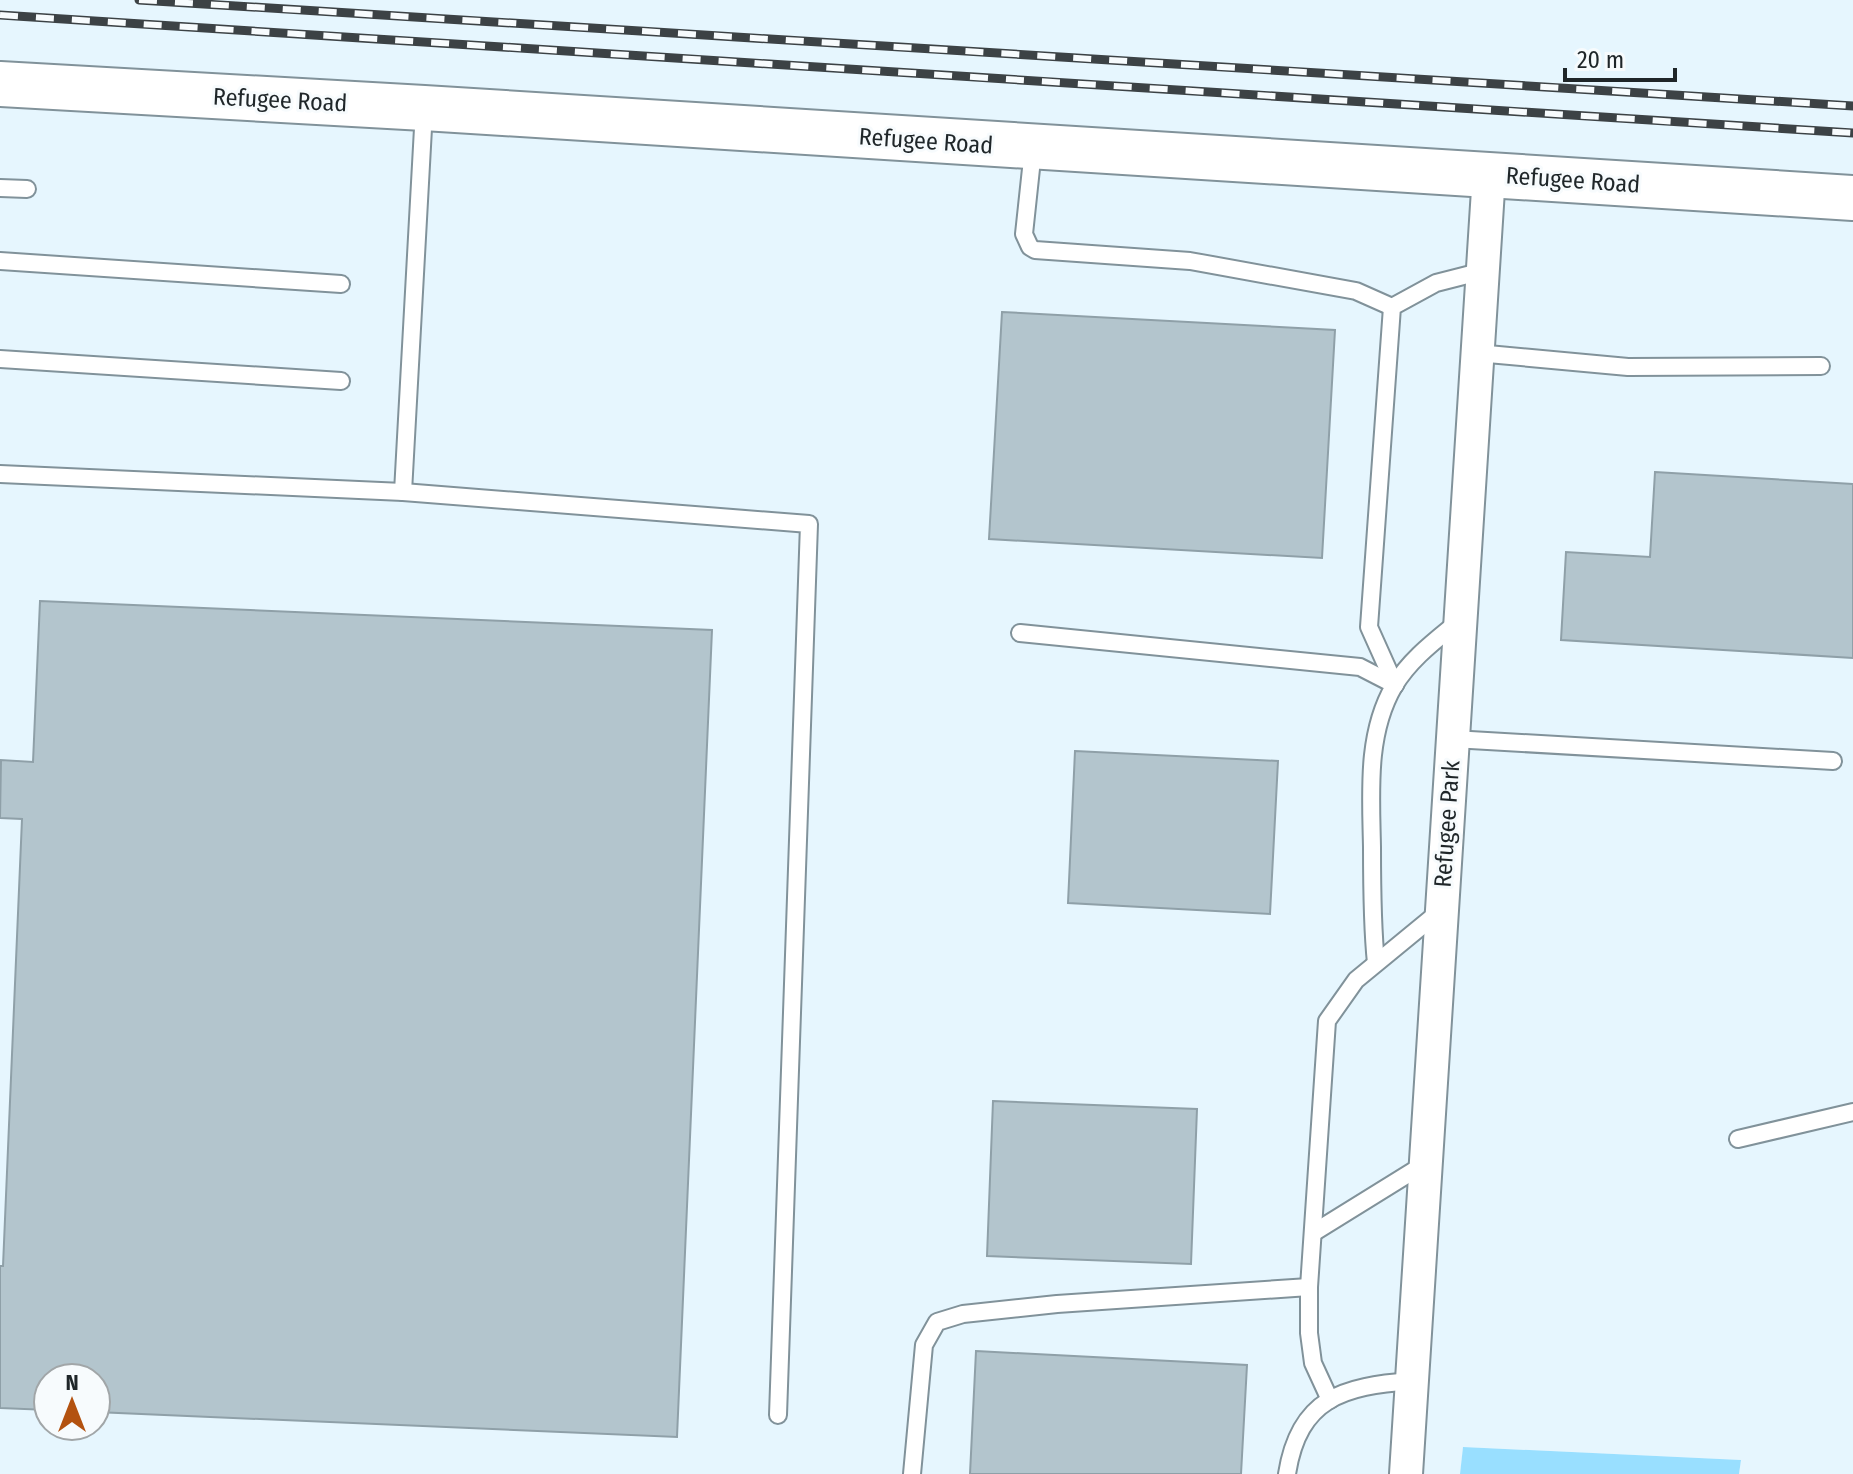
<svg xmlns="http://www.w3.org/2000/svg" width="1853" height="1474" viewBox="0 0 1853 1474" font-family="'Fira Sans Condensed',sans-serif">
	<rect width="100%" height="100%" fill="#f7fbfd"/>
	<!-- built -->
	<path fill="#e6f6fe" fill-rule="evenodd" d="M0 0H1853V1474H1739L1741 1460 1463 1447 1460 1474H0ZM48 1378H96V1426H48Z"/>
	<!-- green -->
	<polygon fill="#99dfff" points="1463,1447 1741,1460 1739,1474 1460,1474"/>
	<!-- building -->
	<g fill="#b3c5cd" stroke="#8fa0a8" stroke-width="2">
		<polygon points="1002,312 1335,330 1322,558 989,539"/>
		<polygon points="1655,472 1853,484 1853,658 1561,640 1566,552 1650,557"/>
		<polygon points="40,601 712,630 677,1437 96,1412 96,1378 48,1378 48,1410 0,1408 0,1266 3,1266 22,819 0,818 1,760 33,762"/>
		<polygon points="1075,751 1278,761 1270,914 1068,903"/>
		<polygon points="993,1101 1197,1109 1191,1264 987,1256"/>
		<polygon points="976,1351 1247,1365 1241,1474 970,1474"/>
	</g>
	<g fill="none" stroke-linecap="round" stroke-linejoin="round">
		<!-- service casing -->
		<g stroke="#81929a" stroke-width="20">
			<g id="service">
				<polyline points="1033,150 1024,234 1030,247 1035,250 1190,261 1356,291 1392,307"/>
				<polyline points="0,188 27,189"/>
				<polyline points="0,261 341,284"/>
				<polyline points="1477,353 1628,367 1821,366"/>
				<polyline points="0,359 341,381"/>
				<polyline points="0,474 403,492 809,524 778,1415"/>
				<polyline points="403,492 424,110"/>
				<polyline points="1020,633 1360,667 1395,685"/>
				<polyline points="1395,685 1369,627 1392,307 1436,283 1483,271"/>
				<polyline points="1453,739 1833,761"/>
				<path d="M1376 963C1372 925 1372 886 1372 847 1371 793 1366 734 1394 686 1410 659 1436 640 1459 621"/>
				<polyline points="1738,1139 1853,1112"/>
				<polyline points="1313,1233 1426,1163"/>
				<polyline points="1330,1400 1313,1363 1309,1333 1309,1287 1327,1021 1356,980 1440,911"/>
				<polyline points="912,1474 924,1345 937,1322 963,1314 1057,1304 1309,1287"/>
				<path d="M1287 1474C1299 1398 1343 1386 1412 1381"/>
			</g>
		</g>
		<!-- minor casing -->
		<g stroke="#81929a" stroke-width="36">
			<polyline id="minor" points="1406,1474 1489,174"/>
		</g>
		<!-- secondary casing -->
		<g stroke="#81929a" stroke-width="48">
			<polyline id="secondary" points="0,84 424,108 1853,198"/>
		</g>
		<!-- service -->
		<use href="#service" stroke="#fff" stroke-width="16"/>
		<!-- minor -->
		<use href="#minor" stroke="#fff" stroke-width="32"/>
		<!-- secondary -->
		<use href="#secondary" stroke="#fff" stroke-width="44"/>
		<!-- rail casing -->
		<g stroke="#3c4245" stroke-width="9">
			<g id="rail">
				<polyline points="139,0 1853,106"/>
				<polyline points="0,15 1853,133"/>
			</g>
		</g>
		<!-- rail -->
		<use href="#rail" stroke="#f7fbfd" stroke-width="6" stroke-dasharray="18" stroke-linecap="butt"/>
	</g>
	<g text-anchor="middle" dominant-baseline="central" stroke-width="6" stroke-linejoin="round" paint-order="stroke">
		<!-- street labels -->
		<g font-size="24" fill="#1f2629" stroke="#f7fbfd">
			<text transform="translate(280 100) rotate(3)">Refugee Road</text>
			<text transform="translate(926 141) rotate(4)">Refugee Road</text>
			<text transform="translate(1573 180) rotate(4)">Refugee Road</text>
			<text transform="translate(1447 824) rotate(-86)">Refugee Park</text>
		</g>
	</g>
	<!-- north arrow -->
	<g transform="translate(72 1402)"><circle r="38" fill="#f7fbfd" stroke="#a1a6a8" stroke-width="2"/>
	<path d="M0-6L14 30L0 20L-14 30Z" fill="#b35210"/>
	<text y="-12" font-size="22" font-weight="bold" text-anchor="middle" fill="#1f2629">N</text>
	</g>
	<!-- scale -->
	<path d="M1565 68v12h110v-12" fill="none" stroke="#1f2629" stroke-width="4"/>
	<text x="1577" y="68" font-size="24" fill="#1f2629" stroke="#f7fbfd" stroke-width="6" paint-order="stroke">20 m</text>
</svg>
